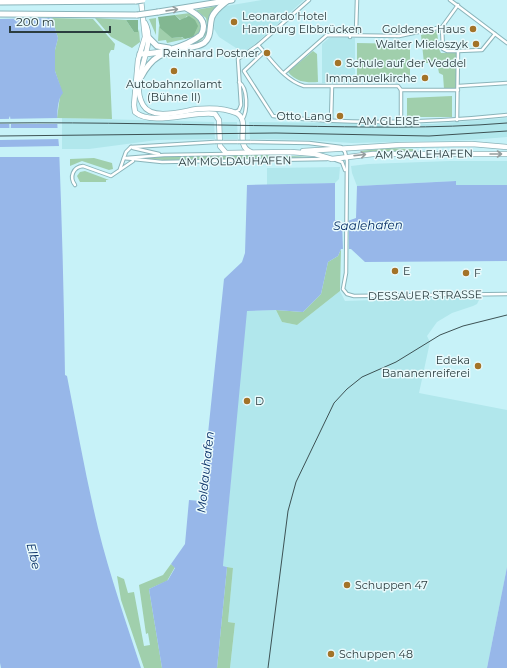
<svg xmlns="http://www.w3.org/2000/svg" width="507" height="668" viewBox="0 0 507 668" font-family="Montserrat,sans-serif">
	<rect width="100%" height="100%" fill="#c7f2f8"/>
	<!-- built -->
	<g fill="#b1e7ec">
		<polygon points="262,0 304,0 254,45 240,54 236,48 219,37 214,29 215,16 220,10 226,6"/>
		<polygon points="329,38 355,38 355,83 322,83 322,44"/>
		<polygon points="62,118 214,122 215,139 157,140 89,149 62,149"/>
		<polygon points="507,118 507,137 470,140 352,143 305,140 250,139 249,122 432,124"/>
		<polygon points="222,122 237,122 238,139 223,139"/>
		<polygon points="450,161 507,161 507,185 456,185 455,181 357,186 352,173 351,166 368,164"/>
		<polygon points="340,167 339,179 335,183 267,185 267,168"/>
		<polygon points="340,291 345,301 481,296 477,304 473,306 452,313 437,322 427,336 430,342 419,393 507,410 507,567 487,668 230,668 235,623 228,622 233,568 223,566 246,311 276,310 282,322 297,325"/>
	</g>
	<!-- green -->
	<g fill="#a0cfac">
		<path d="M217 6C211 22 209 42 190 45L189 44 202 37 208 28 206 18 196 10Z"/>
		<polygon points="190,13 199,18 202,26 199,34 190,39 193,37 187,16 182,21 175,15"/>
		<polygon points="52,18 93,19 115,44 114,50 111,50 109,54 112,119 57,118 61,89 55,71 55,50 58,38"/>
		<polygon points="95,18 126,20 134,32 138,32 139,29 140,42 132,48 111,37"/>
		<polygon points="156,18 156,35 149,19"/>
		<polygon points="159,26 173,38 181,37 185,39 167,43 166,40 158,41"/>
		<polygon points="437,31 439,49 441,53 456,53 456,88 444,89 443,75 439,73 437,63 424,63 421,35"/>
		<polygon points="357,43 410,44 410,77 357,77"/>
		<path d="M313 51 317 54 318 82C307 83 296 82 288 72Z"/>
		<polygon points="452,96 452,117 407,117 407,98"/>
		<polygon points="388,148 413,149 413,152 365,153 360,151"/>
		<polygon points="209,155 258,155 258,159 164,160 134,158"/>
		<polygon points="261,155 314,157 261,159"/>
		<polygon points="94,158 112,163 113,169 109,170 82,161 70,166 70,159"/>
		<polygon points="85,171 109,180 106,180 106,182 80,182 77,176 80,172"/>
		<polygon points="341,249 340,291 297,325 282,322 276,310 303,312 321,294 328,262 338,256"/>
		<polygon points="171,564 175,567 167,581 149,589 162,668 144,668 121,600 117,576 124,579 128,593 134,592 144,646 150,645 148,633 146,634 139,585 163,575"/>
		<polygon points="227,567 233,568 228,622 235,623 230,668 217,668"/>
	</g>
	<!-- forest -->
	<g fill="#82b791">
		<polygon points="175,15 180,20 189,16 195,20 198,26 193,37 185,39 182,37 172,38 160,28 158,17"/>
		<polygon points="126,20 138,20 138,32 134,32"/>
	</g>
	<!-- water -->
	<g fill="#97b7e9" fill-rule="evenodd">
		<path d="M0 0 52 18 58 38 55 50V71L63 93C54 102 58 134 59 146 62 223 64 299 65 375L67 376C77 427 86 478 98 528 110 576 126 622 141 668H1L0 663ZM10 116 11 124 10 141 9 118Z"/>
		<polygon points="456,181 456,185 507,185 507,261 365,262 351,249 341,249 338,256 328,262 321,294 303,312 276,310 247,311 223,566 227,567 217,668 162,668 149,589 168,580 175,568 171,564 185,544 189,500 201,501 224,279 242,262 245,253 247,185 335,183 335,220 342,223 356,218 357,186"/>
		<polygon points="507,567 507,668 487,668"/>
	</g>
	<!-- pier -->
	<g fill="#c7f2f8">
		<polygon points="0,0 53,0 54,18 0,19"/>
		<polygon points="59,118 60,124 0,124 0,119"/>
		<polygon points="0,128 60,128 60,139 0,140"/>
		<polygon points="61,146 61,157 0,157 0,147"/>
		<polygon points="349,219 349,250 343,250 342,221"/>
	</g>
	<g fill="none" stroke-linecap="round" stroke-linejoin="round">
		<!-- street casing -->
		<g stroke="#8ab4ba" stroke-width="4.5">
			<g id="street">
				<polyline points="450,0 507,43"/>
				<polyline points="442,27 443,49 447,51 458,51 457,120"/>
				<polyline points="350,37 350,33 356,32 357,0"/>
				<path d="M258 45C272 60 284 80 304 86H398L401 90H458"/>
				<polyline points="458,51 482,50 495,34"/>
				<path d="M264 52 244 71 273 116C350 125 430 123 507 115"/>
				<polyline points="284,73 327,35 399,36 442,27 458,5"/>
				<path d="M239 82C248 88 248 111 242 120"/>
				<polyline points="459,86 507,83"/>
				<polyline points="235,112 239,110 241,105 238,59 258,45 309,0"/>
				<polyline points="331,121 332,86"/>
				<polyline points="401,121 401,90"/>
				<polyline points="223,142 238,142"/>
				<polyline points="250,142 309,143 341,147 345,152 347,161 346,273 343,289 347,294 354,296 507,294"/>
				<polyline points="131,147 215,142"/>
				<polyline points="133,148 159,154"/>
				<polyline points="124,158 162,162 327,159"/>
				<polyline points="126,158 164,155 227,154"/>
				<polyline points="336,160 342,162 345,170"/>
				<polyline points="120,169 126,152 131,147"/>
				<path d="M75 185C69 177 73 167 83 166L111 176 133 161"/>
			</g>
		</g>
		<!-- primary casing -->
		<g stroke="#8ab4ba" stroke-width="6">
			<g id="primary">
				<path d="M141 0 145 37 138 60 134 105 135 112C152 127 195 110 215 114L219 120 220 146 226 153 291 152 315 154 332 159 373 154H507"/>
				<path d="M145 23C158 47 128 79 143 105 152 121 183 111 197 109 209 108 225 108 236 113 252 120 233 145 251 152"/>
				<polyline points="303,151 400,145 472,144 507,147"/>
			</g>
		</g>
		<!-- highway casing -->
		<g stroke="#8ab4ba" stroke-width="7">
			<g id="highway">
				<polyline points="0,2 136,1"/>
				<polyline points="158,12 232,0"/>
				<polyline points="0,14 137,15"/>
				<polyline points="149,38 157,46 169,48"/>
				<path d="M140 54C159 54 186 47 201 35 209 21 197 14 186 8"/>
				<path d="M141 77C152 56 163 52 186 48 192 47 198 47 204 43 212 37 209 26 212 17 215 10 221 6 227 1"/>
			</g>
		</g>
		<!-- street -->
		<use href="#street" stroke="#fff" stroke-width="2.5"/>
		<!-- primary -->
		<use href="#primary" stroke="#fff" stroke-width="4.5"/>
		<!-- highway -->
		<use href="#highway" stroke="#fff" stroke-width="5"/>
		<!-- tram -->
		<path stroke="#3d5254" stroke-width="1" d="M0 123C97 122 193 125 290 126 363 127 434 129 507 123"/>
		<!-- rail -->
		<g stroke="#3d5254" stroke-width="1">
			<polyline points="0,136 276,133 429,136 507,131"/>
			<polyline points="268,668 288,511 296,482 334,403 347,389 362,377 396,362 440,335 463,326 507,315"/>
		</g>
		<!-- street-bridge casing -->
		<g stroke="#8ab4ba" stroke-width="4.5" stroke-linecap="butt">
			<g id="street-bridge">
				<polyline points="215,142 223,142"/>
				<polyline points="238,142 250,142"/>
			</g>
		</g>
		<!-- highway-bridge casing -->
		<g stroke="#8ab4ba" stroke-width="7" stroke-linecap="butt">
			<g id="highway-bridge">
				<polyline points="136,1 143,0"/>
				<polyline points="137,15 158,12"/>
			</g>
		</g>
		<!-- street-bridge -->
		<use href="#street-bridge" stroke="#fff" stroke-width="2.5"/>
		<!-- highway-bridge -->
		<use href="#highway-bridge" stroke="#fff" stroke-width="5"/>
	</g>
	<!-- one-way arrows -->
	<defs><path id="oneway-shaft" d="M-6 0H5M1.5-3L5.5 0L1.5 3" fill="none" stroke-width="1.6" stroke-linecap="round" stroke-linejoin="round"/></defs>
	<g stroke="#959e9f">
		<use href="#oneway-shaft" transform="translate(172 10) rotate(-8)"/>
		<use href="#oneway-shaft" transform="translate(496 154)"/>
		<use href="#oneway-shaft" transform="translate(360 155) rotate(-6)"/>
	</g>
	<!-- markers -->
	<g fill="#a37328" stroke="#e9fafc" stroke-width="1.5">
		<circle cx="234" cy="22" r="4"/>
		<circle cx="473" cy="29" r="4"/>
		<circle cx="476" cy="44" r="4"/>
		<circle cx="267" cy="53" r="4"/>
		<circle cx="338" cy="63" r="4"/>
		<circle cx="174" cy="71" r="4"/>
		<circle cx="425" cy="78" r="4"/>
		<circle cx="340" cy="116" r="4"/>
		<circle cx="395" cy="271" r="4"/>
		<circle cx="466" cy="273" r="4"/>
		<circle cx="478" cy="366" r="4"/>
		<circle cx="247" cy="401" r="4"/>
		<circle cx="347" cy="585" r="4"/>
		<circle cx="331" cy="654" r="4"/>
	</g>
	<g text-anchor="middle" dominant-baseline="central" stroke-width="3" stroke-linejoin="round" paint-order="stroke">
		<!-- poi labels -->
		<g font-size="11" fill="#2b3d3f" stroke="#e9fafc" text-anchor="start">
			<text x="242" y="16">Leonardo Hotel<tspan x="242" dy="13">Hamburg Elbbrücken</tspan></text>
			<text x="465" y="29" text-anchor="end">Goldenes Haus</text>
			<text x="468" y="44" text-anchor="end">Walter Mieloszyk</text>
			<text x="259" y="53" text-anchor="end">Reinhard Postner</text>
			<text x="346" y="63">Schule auf der Veddel</text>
			<text x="417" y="78" text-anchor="end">Immanuelkirche</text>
			<text x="174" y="84" text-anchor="middle">Autobahnzollamt<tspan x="174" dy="13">(Bühne II)</tspan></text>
			<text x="332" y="116" text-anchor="end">Otto Lang</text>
			<text x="403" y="271">E</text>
			<text x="474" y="273">F</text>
			<text x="470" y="360" text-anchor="end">Edeka<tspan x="470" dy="13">Bananenreiferei</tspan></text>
			<text x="255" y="401">D</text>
			<text x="355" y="585">Schuppen 47</text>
			<text x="339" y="654">Schuppen 48</text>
		</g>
		<!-- street labels -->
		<g font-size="11" fill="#2b3d3f" stroke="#e9fafc">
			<text x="389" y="121">AM GLEISE</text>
			<text transform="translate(424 154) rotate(-1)">AM SAALEHAFEN</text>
			<text transform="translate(235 161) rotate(-1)">AM MOLDAUHAFEN</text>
			<text transform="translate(425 295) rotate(-1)">DESSAUER STRASSE</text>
		</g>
		<!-- water labels -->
		<g font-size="12" font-style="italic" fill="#032b64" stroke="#e9fafc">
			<text transform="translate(368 225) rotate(-1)">Saalehafen</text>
			<text transform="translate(205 472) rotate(-84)">Moldauhafen</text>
			<text transform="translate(34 556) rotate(76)">Elbe</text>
		</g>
	</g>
	<!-- scale -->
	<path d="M10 26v6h100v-6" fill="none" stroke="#2b3d3f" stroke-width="2"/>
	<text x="16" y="26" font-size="12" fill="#2b3d3f" stroke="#e9fafc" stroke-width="3" paint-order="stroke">200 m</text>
</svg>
